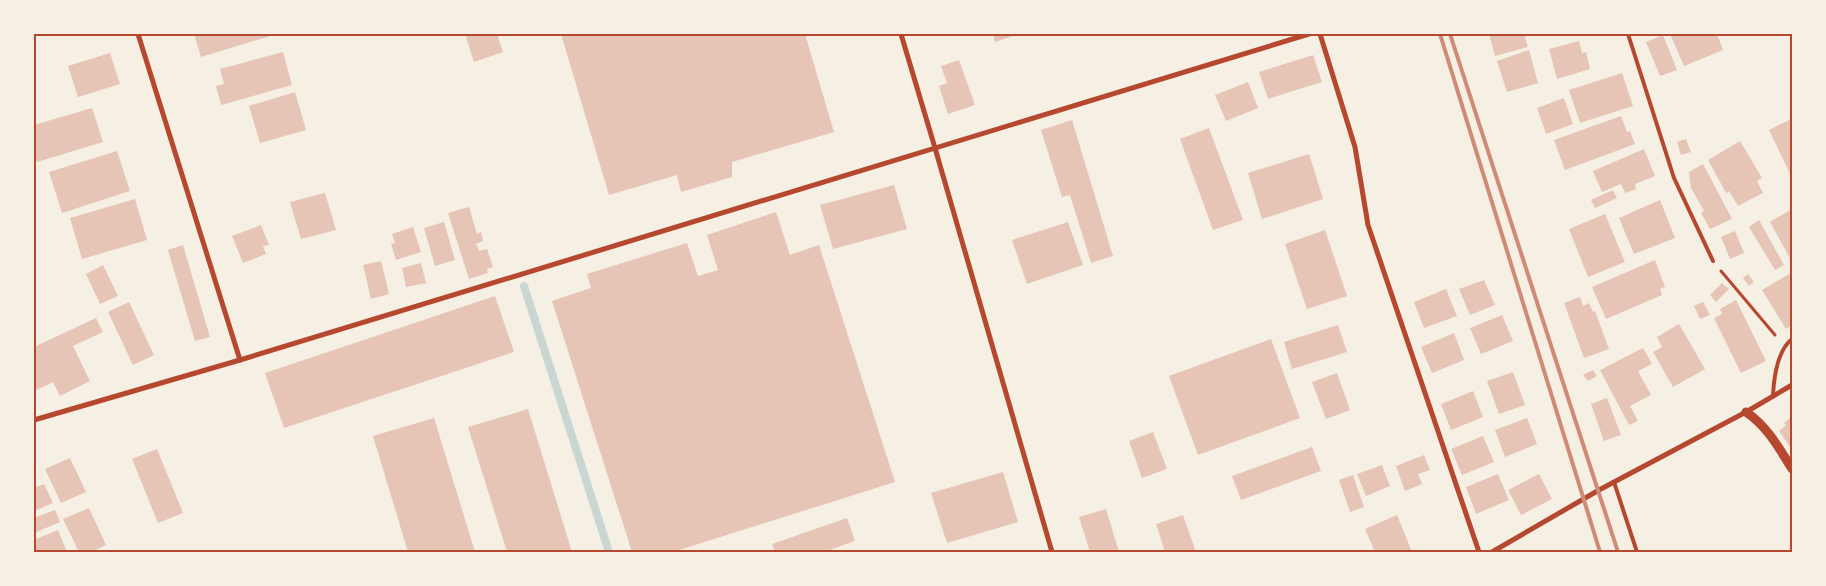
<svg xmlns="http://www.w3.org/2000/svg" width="1826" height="586" viewBox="0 0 1826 586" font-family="Karla,sans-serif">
	<rect width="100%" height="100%" fill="#f6efe4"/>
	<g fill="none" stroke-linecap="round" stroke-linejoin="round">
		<!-- stream -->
		<polyline stroke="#c9d6d2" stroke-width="8" points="524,286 609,552"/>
	</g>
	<!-- building -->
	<g fill="#e6c5b7">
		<polygon points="194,34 277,34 201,57"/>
		<polygon points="465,34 497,34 503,52 474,62"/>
		<polygon points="561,34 805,34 834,132 732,162 732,177 681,192 677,175 609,195"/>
		<polygon points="993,34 1019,34 995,42"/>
		<polygon points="1489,34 1524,34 1528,47 1495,56"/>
		<polygon points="1670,34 1717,34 1723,50 1684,66"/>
		<polygon points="1663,35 1677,70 1660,76 1646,42"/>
		<polygon points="1579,41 1582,53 1586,52 1590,69 1557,79 1549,49"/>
		<polygon points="1529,50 1538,83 1507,92 1497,61"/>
		<polygon points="283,52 292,85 221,105 216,86 224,84 220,69"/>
		<polygon points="110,53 120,84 78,97 68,66"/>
		<polygon points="1313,55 1322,82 1268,99 1259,72"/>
		<polygon points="959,60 975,105 948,114 939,86 947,83 941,66"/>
		<polygon points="1622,73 1633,106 1580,123 1569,90"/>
		<polygon points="1248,82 1258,108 1226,121 1215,95"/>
		<polygon points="295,92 306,130 260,143 249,106"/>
		<polygon points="1564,98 1573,124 1546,134 1537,108"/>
		<polygon points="92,108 103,142 37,162 34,152 34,125"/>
		<polygon points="1621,116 1627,132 1630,131 1635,144 1565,170 1554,140"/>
		<polygon points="1791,119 1792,121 1792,178 1769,130"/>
		<polygon points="1072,120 1113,256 1091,263 1070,195 1062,197 1041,130"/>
		<polygon points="1209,128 1243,220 1213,230 1180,139"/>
		<polygon points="1686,139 1691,152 1681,155 1677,142"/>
		<polygon points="1740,141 1762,178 1757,181 1763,193 1738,206 1729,191 1726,193 1708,160"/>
		<polygon points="1644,149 1655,176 1635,184 1636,189 1625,193 1621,184 1602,192 1593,171"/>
		<polygon points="117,151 130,191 62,213 49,172"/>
		<polygon points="1309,154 1323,199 1262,219 1248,173"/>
		<polygon points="1703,164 1732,219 1710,229 1701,213 1704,211 1691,188 1689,172"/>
		<polygon points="894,185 907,229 833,249 820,205"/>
		<polygon points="1613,190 1617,198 1595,208 1591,200"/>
		<polygon points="325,193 336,230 301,239 290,202"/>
		<polygon points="135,199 147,240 82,259 70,218"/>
		<polygon points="1660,200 1675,238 1634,254 1619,218"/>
		<polygon points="469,207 477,234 481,232 483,241 476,244 479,251 487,249 493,267 487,269 488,273 469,279 448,213"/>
		<polygon points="1792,209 1792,259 1791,260 1770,222"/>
		<polygon points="776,212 790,255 819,245 895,482 673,552 632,552 552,301 591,288 587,274 687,243 698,276 718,270 707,235"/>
		<polygon points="1605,214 1625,262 1588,277 1569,229"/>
		<polygon points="1759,220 1784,265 1775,270 1749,227"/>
		<polygon points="444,222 455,260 435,266 424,228"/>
		<polygon points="1068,222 1083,265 1027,284 1012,240"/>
		<polygon points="261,225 269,245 263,246 266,254 243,263 232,236"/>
		<polygon points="413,227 421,252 396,260 391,244 395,243 392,234"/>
		<polygon points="1325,230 1347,296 1307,309 1285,244"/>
		<polygon points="1735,231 1744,253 1730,259 1721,237"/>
		<polygon points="183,245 210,337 195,341 168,250"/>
		<polygon points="1655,260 1665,287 1660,289 1662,295 1606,319 1592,287"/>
		<polygon points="381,261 389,294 371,299 363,265"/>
		<polygon points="421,263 426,283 406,287 402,268"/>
		<polygon points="103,265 118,296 100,304 86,274"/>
		<polygon points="1748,274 1754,282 1749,286 1743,278"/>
		<polygon points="1789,274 1792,279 1792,325 1786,329 1762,290"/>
		<polygon points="1484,280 1495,305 1470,315 1459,289"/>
		<polygon points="1722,283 1729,289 1716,302 1710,295"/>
		<polygon points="1446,289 1457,316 1424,328 1414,302"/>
		<polygon points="495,296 514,352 284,428 265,373"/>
		<polygon points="1580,297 1583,306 1589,303 1593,312 1595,311 1609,349 1584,358 1564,303"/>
		<polygon points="1736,300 1766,361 1741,373 1714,318 1722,314 1720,309"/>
		<polygon points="129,302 154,355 133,365 108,312"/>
		<polygon points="1703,302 1710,315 1700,319 1694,306"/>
		<polygon points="1502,315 1513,341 1481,354 1470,328"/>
		<polygon points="96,318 103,332 73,346 90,381 60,396 53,382 34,391 34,347"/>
		<polygon points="1679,324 1705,369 1673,387 1653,352 1662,347 1657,337"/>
		<polygon points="1338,325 1347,352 1292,369 1284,342"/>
		<polygon points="1454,333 1464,360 1432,373 1421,347"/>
		<polygon points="1271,339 1300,418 1198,455 1169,376"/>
		<polygon points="1643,348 1652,364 1638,371 1651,395 1630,406 1638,421 1629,425 1600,370"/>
		<polygon points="1593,370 1597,376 1588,381 1583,375"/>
		<polygon points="1513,372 1525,405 1499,414 1487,381"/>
		<polygon points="1337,373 1350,410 1326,419 1312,382"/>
		<polygon points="1473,391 1483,417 1451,430 1441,404"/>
		<polygon points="1607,398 1621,435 1604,441 1591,404"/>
		<polygon points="528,409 572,552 507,552 468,427"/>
		<polygon points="1792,416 1792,450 1779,431 1786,425 1784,423"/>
		<polygon points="434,418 475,552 408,552 373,436"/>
		<polygon points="1527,418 1537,444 1505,457 1495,430"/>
		<polygon points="1153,432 1167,469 1142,478 1129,441"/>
		<polygon points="1483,436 1494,462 1462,475 1451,449"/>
		<polygon points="1312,447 1321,471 1241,500 1232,476"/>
		<polygon points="157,449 183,513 158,523 132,459"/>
		<polygon points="1424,455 1430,470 1418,474 1422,484 1405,491 1396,466"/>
		<polygon points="70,458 86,492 61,503 45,469"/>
		<polygon points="1382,465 1390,486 1366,496 1357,474"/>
		<polygon points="1003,472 1018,522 947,543 931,493"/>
		<polygon points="1498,474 1509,500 1476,514 1466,487"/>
		<polygon points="1539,474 1552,499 1521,515 1508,490"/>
		<polygon points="1353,475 1364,507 1350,512 1339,480"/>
		<polygon points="44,484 53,503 34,511 34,488"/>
		<polygon points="89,508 106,545 91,552 79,552 63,519"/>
		<polygon points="1106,509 1119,552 1090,552 1079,517"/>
		<polygon points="55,510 60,522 34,533 34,518"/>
		<polygon points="1183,515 1196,552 1165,552 1156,524"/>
		<polygon points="1397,515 1412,552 1375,552 1365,529"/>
		<polygon points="847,518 855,541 824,552 775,552 772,544"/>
		<polygon points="58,530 67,552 34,552 34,540"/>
	</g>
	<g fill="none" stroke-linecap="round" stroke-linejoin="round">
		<!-- path -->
		<polyline stroke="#b5482f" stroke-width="3" points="1721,271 1775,335"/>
		<!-- service -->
		<g stroke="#b5482f" stroke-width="4">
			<polyline points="1628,34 1674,178 1713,261"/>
			<path d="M1773 395C1774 376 1777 351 1792 339"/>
			<polyline points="1614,482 1637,552"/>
		</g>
		<!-- minor -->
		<g stroke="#b5482f" stroke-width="5">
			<polyline points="138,34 240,360"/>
			<polyline points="901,34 935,148 1052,552"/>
			<polyline points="1320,34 1355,147 1368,225 1479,552"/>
			<polyline points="34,420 240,360 1309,34"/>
			<polyline points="1492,552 1599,490 1746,412 1792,385"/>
		</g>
		<!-- tertiary -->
		<path stroke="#b5482f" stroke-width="9" d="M1746 412C1767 426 1779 448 1792 469"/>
		<!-- rail -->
		<g stroke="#cf8b77" stroke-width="4">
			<polyline points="1440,34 1600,552"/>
			<polyline points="1450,34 1618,552"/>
		</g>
	</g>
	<!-- border -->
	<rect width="1826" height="586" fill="none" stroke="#f6efe4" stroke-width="70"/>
	<rect x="35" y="35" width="1756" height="516" fill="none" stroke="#b5482f" stroke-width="2"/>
</svg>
